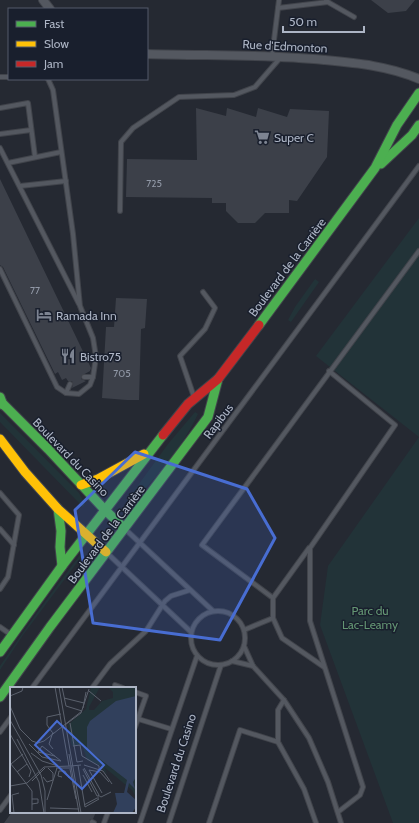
<svg xmlns="http://www.w3.org/2000/svg" width="419" height="823" viewBox="0 0 419 823" font-family="Cabin,sans-serif">
	<rect width="100%" height="100%" fill="#252932"/>
	<!-- green -->
	<g fill="#223338">
		<polygon points="419,218 419,823 393,823 320,625 328,566 419,437 316,356"/>
		<polygon points="315,279 319,282 291,322 288,320 295,307"/>
		<path d="M195 412 198 414C182 448 156 479 129 504L126 502 168 444Z"/>
		<polygon points="0,413 79,493 85,504 83,507 0,422"/>
		<polygon points="80,555 82,556 23,635 0,670 0,666 36,614"/>
	</g>
	<!-- building -->
	<g fill="#3c4049">
		<polygon points="371,0 415,0 406,11 388,13"/>
		<polygon points="196,108 226,116 227,108 256,117 258,108 287,117 290,109 329,111 327,157 297,201 289,200 289,213 265,213 255,223 238,223 226,211 226,203 212,203 212,198 126,197 127,159 197,160"/>
		<polygon points="0,179 91,368 90,371 81,376 81,379 86,381 72,388 73,384 72,381 68,381 66,378 62,380 58,372 55,374 3,267 0,265"/>
		<polygon points="116,298 147,299 145,328 141,329 139,400 127,400 102,398 106,327 114,327"/>
		<polygon points="12,812 96,812 93,819 90,819 89,823 4,823"/>
	</g>
	<g fill="none" stroke-linecap="round" stroke-linejoin="round">
		<!-- lane casing -->
		<g stroke="#41444b" stroke-width="6">
			<g id="lane">
				<polyline points="326,1 354,17"/>
				<polyline points="278,8 328,2"/>
				<polyline points="272,56 279,0"/>
				<polyline points="0,77 9,77"/>
				<polyline points="0,108 28,103 35,157"/>
				<polyline points="0,134 31,130"/>
				<polyline points="0,148 79,304"/>
				<polyline points="8,163 61,152"/>
				<polyline points="20,186 66,181"/>
				<polyline points="120,211 121,142 133,128 179,97 234,95 255,87 281,57"/>
				<polyline points="0,269 57,387 66,393 79,394 90,385 93,377 96,357 93,338 80,306 73,234 53,90 48,79"/>
				<polyline points="329,371 395,425 310,548 310,621 363,787 360,795 338,812"/>
				<polyline points="84,377 93,377"/>
				<polyline points="66,393 70,384"/>
				<polyline points="194,397 180,356 205,329 215,308 203,292"/>
				<polyline points="0,493 19,515 8,577 0,589"/>
				<polyline points="0,529 14,545"/>
				<polyline points="125,529 213,611"/>
				<polyline points="309,548 273,598 273,618 282,638 324,667"/>
				<polyline points="107,553 191,632"/>
				<polyline points="273,598 202,545 419,251"/>
				<circle cx="218" cy="638" r="27"/>
				<polyline points="0,627 10,634"/>
				<polyline points="244,630 273,618"/>
				<polyline points="244,646 253,666 284,700 309,738 328,782 341,823"/>
				<polyline points="232,661 253,666"/>
				<polyline points="115,685 123,688"/>
				<polyline points="32,688 419,166"/>
				<polyline points="92,688 110,664 146,631 165,601 171,596 190,590"/>
				<polyline points="135,692 146,696 135,727"/>
				<polyline points="135,718 171,729"/>
				<polyline points="0,732 11,717"/>
				<polyline points="278,742 278,710 284,700"/>
				<polyline points="0,810 11,795"/>
				<polyline points="92,822 94,823"/>
				<polyline points="104,823 108,812"/>
				<polyline points="140,823 197,656"/>
				<polyline points="169,823 221,665"/>
				<polyline points="209,823 240,730 278,742 304,789 316,823"/>
			</g>
		</g>
		<!-- street casing -->
		<g stroke="#41444b" stroke-width="10">
			<g id="street">
				<polyline points="43,0 50,9"/>
				<path d="M147 54C206 56 265 54 324 60 356 63 389 66 419 79"/>
			</g>
		</g>
		<!-- fast casing -->
		<g stroke="#41444b" stroke-width="11">
			<g id="fast">
				<polyline points="381,164 412,135 419,125"/>
				<polyline points="259,325 375,168 397,125 419,93"/>
				<polyline points="0,397 3,405"/>
				<polyline points="0,401 48,449 105,510 124,528"/>
				<polyline points="58,509 61,531 60,547 62,566"/>
				<polyline points="0,652 62,566 163,435"/>
				<polyline points="0,697 50,627 208,417 218,379"/>
			</g>
		</g>
		<!-- slow casing -->
		<g stroke="#41444b" stroke-width="11">
			<g id="slow">
				<polyline points="0,439 25,472 58,509 106,552"/>
				<polyline points="81,485 98,479 144,454"/>
			</g>
		</g>
		<!-- jam casing -->
		<g stroke="#41444b" stroke-width="11">
			<polyline id="jam" points="163,435 188,404 218,379 259,325"/>
		</g>
		<!-- lane -->
		<use href="#lane" stroke="#545860" stroke-width="4"/>
		<!-- street -->
		<use href="#street" stroke="#545860" stroke-width="8"/>
		<!-- fast -->
		<use href="#fast" stroke="#4caf50" stroke-width="9"/>
		<!-- slow -->
		<use href="#slow" stroke="#ffc107" stroke-width="9"/>
		<!-- jam -->
		<use href="#jam" stroke="#c62828" stroke-width="9"/>
	</g>
	<!-- marked area -->
	<path fill="#486dd2" fill-opacity="0.2" stroke="#486dd2" stroke-width="3" stroke-linejoin="round" d="M135 452 247 489 275 538 220 640 93 623 75 510Z"/>
	<!-- icons -->
	<defs>
		<g id="supermarket-bare" transform="scale(1.2)"><path d="M-6-5.5h2.5l.6 2H6L4.5 2H-2.5L-4.4-4H-6ZM-1.5 3.2a1.3 1.3 0 1 0 .1 0ZM3 3.2a1.3 1.3 0 1 0 .1 0Z" fill="#7d8492" stroke="#191f2d" stroke-width="2.5" paint-order="stroke"/></g>
		<g id="hotel-bare" transform="scale(1.2)"><path d="M-6-4.5h1.5V1H6V5H4.5V3h-9V5H-6ZM-4 0a1.8 1.8 0 1 1 3.6 0ZM.5 0V-2.5h3Q6-2.5 6 0Z" fill="#7d8492" stroke="#191f2d" stroke-width="2.5" paint-order="stroke"/></g>
		<g id="restaurant-bare" transform="scale(1.2)"><path d="M-5-6h1v4h1v-4h1v4h1v-4h1v5L-1.5 .5V6h-2V.5L-5-1ZM5-6V6H3V1.5H1.5Q1.5-4 5-6Z" fill="#7d8492" stroke="#191f2d" stroke-width="2.5" paint-order="stroke"/></g>
	</defs>
	<g fill-rule="evenodd">
		<use href="#supermarket-bare" x="262" y="137"/>
		<use href="#hotel-bare" x="44" y="315"/>
		<use href="#restaurant-bare" x="68" y="356"/>
	</g>
	<g text-anchor="middle" dominant-baseline="central" stroke-width="3" stroke-linejoin="round" paint-order="stroke">
		<!-- number labels -->
		<g font-size="10" fill="#9198a6">
			<text x="154" y="183">725</text>
			<text x="35" y="290">77</text>
			<text x="122" y="373">705</text>
		</g>
		<!-- street labels -->
		<g font-size="12" fill="#adb5c5" stroke="#191f2d">
			<text transform="translate(285 46) rotate(3)">Rue d'Edmonton</text>
			<text transform="translate(287 267) rotate(-53)">Boulevard de la Carrière</text>
			<text transform="translate(218 421) rotate(-53)">Rapibus</text>
			<text transform="translate(71 457) rotate(46)">Boulevard du Casino</text>
			<text transform="translate(106 534) rotate(-53)">Boulevard de la Carrière</text>
			<text transform="translate(176 763) rotate(-72)">Boulevard du Casino</text>
		</g>
		<!-- poi labels -->
		<g font-size="12" fill="#adb5c5" stroke="#191f2d" text-anchor="start">
			<text x="274" y="137">Super C</text>
			<text x="56" y="315">Ramada Inn</text>
			<text x="80" y="356">Bistro75</text>
		</g>
		<!-- park labels -->
		<g font-size="12" fill="#649673" stroke="#191f2d">
			<text x="370" y="610">Parc du<tspan x="370" dy="14">Lac-Leamy</tspan></text>
		</g>
	</g>
	<!-- overview -->
	<g transform="translate(10 687)">
		<rect width="126" height="126" fill="#252932"/>
		<path d="M81 0H90L79 20V23H84L92 14 103 11V5L98 0H126V110L122 103 94 80 97 87 91 81 92 79 77 73 72 57 62 59 58 38 76 22Z" fill="#223338"/>
		<path d="M126 9V90L123 95 125 102 119 96 117 105 126 113V120L122 126H103L107 117 105 106H114L117 93 77 62V40L80 34 106 14Z" fill="#31405c"/>
		<path fill="none" stroke="#5b616d" stroke-width="1" d="M45 0 59 79M49 0 71 126M52 0 56 19 72 24M79 4 91 14M0 9 12 4 13 0M54 11 74 16M0 19 10 42 22 54 28 56 34 54 72 24M73 21 76 5M0 33 31 88 35 104V126M60 36 67 75 73 74M55 38 71 26 79 2M42 45 37 38V30L51 27M43 45 39 57 43 62M0 47 21 84 19 90M7 52 29 95 34 126M19 57 32 70 51 74 32 59 28 65M63 59 70 58 72 69 89 79V82M28 65 45 69M21 66 32 74 48 79M59 67 61 79 71 78M0 76 9 87M1 77 13 67M68 78 75 120 89 112M74 78 93 84 102 97M46 81H62M74 81 89 108M60 82 66 112M73 82 87 109M7 85 17 77M8 86 22 104V123M73 88 82 105M33 90 37 95 43 93V86L38 81M52 90 48 89 49 84H55L59 91M22 94 35 81M0 99 17 96 34 80 61 79 69 126M92 106 79 83 90 85 99 95M88 112V108L91 110 101 105M37 113 47 81M22 117 28 116V112H22M74 118 87 111M40 121 69 122M4 126 2 108 9 106"/>
		<path fill="#486dd2" fill-opacity="0.15" stroke="#486dd2" stroke-width="2" d="M47 34 94 78 72 102 25 58Z"/>
		<rect width="126" height="126" fill="none" stroke="#adb5c5" stroke-width="2"/>
	</g>
	<!-- legend -->
	<rect x="8" y="8" width="140" height="72" fill="#191f2d" stroke="#545b6a"/>
	<rect x="16" y="21" width="20" height="6" fill="#4caf50" stroke="#545b6a"/>
	<text x="44" y="28" font-size="12" fill="#adb5c5">Fast</text>
	<rect x="16" y="41" width="20" height="6" fill="#ffc107" stroke="#545b6a"/>
	<text x="44" y="48" font-size="12" fill="#adb5c5">Slow</text>
	<rect x="16" y="61" width="20" height="6" fill="#c62828" stroke="#545b6a"/>
	<text x="44" y="68" font-size="12" fill="#adb5c5">Jam</text>
	<!-- scale -->
	<path d="M283 26v6h81v-6" fill="none" stroke="#adb5c5" stroke-width="2"/>
	<text x="289" y="26" font-size="12" fill="#adb5c5" stroke="#191f2d" stroke-width="3" paint-order="stroke">50 m</text>
</svg>
